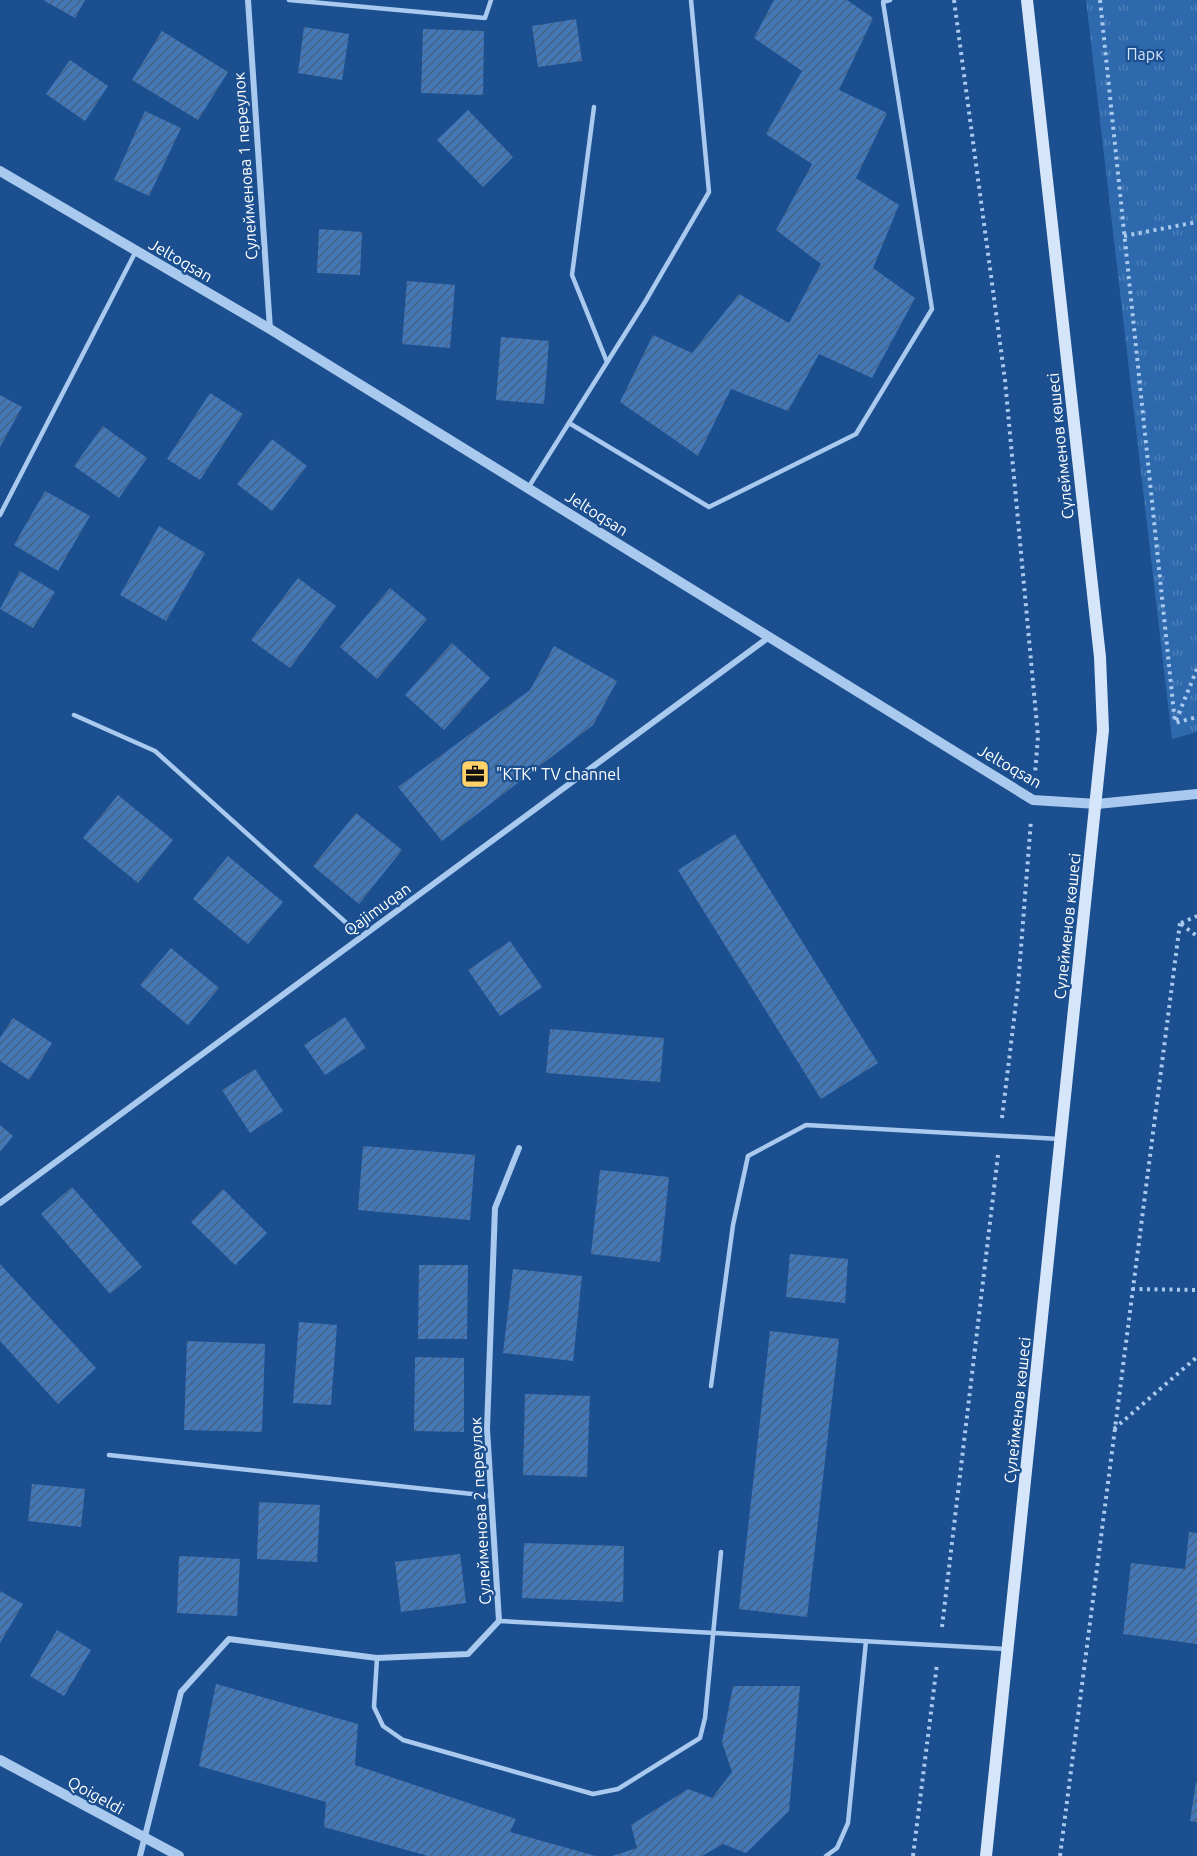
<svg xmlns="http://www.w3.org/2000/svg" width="1197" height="1856" viewBox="0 0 1197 1856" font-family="Ubuntu,sans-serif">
	<defs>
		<pattern id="park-tufts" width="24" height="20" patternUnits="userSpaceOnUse" patternTransform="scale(1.5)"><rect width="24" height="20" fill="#2e69ad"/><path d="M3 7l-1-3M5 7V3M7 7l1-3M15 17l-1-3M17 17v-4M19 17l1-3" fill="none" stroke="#4d80b9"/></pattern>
		<pattern id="building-hatch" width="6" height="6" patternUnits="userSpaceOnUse" patternTransform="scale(1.5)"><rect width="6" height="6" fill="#4478b7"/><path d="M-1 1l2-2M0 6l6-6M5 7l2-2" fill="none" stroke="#486282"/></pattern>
	</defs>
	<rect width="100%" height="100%" fill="#1b4f8f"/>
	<!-- park -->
	<polygon fill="url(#park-tufts)" points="1086,0 1197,0 1197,732 1172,739"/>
	<!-- building -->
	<g fill="url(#building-hatch)">
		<polygon points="43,0 85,0 75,18"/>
		<polygon points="774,0 847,0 873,18 839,90 887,113 856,178 899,205 873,268 915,298 872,378 819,354 788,411 731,389 698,456 620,402 653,335 692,353 739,294 789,323 821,264 776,230 812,164 766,134 802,71 754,38"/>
		<polygon points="576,19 582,61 538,67 532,26"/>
		<polygon points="304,27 349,34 342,80 298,73"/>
		<polygon points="423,29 484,31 483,95 421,93"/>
		<polygon points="162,31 228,72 198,120 132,80"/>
		<polygon points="70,60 108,86 85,121 46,94"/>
		<polygon points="468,110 513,157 483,187 437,140"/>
		<polygon points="145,111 181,128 149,196 114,180"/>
		<polygon points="319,229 362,232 360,275 317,273"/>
		<polygon points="407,281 455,285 450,348 402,344"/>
		<polygon points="501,337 549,341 544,404 496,400"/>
		<polygon points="210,393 243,414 200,480 167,459"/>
		<polygon points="0,395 22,407 0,447"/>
		<polygon points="103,426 147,458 119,498 74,466"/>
		<polygon points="272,439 307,466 272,511 237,484"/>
		<polygon points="45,491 90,516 58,571 14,545"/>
		<polygon points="159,526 205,553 166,621 120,595"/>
		<polygon points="20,571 55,592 33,628 0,609"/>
		<polygon points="298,578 336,606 290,668 251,640"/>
		<polygon points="390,588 427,619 377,679 340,647"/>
		<polygon points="452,643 490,678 444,730 405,695"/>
		<polygon points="554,646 617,681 593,725 442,841 398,787 530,690"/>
		<polygon points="118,795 173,840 138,883 83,838"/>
		<polygon points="356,813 402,850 359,904 313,866"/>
		<polygon points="735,834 878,1063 821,1099 678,870"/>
		<polygon points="228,856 283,902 248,944 193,899"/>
		<polygon points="510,941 542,987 500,1016 468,970"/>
		<polygon points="171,948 219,988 188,1025 140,985"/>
		<polygon points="345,1017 366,1048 325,1075 304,1045"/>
		<polygon points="13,1018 52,1043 29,1080 0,1061 0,1038"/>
		<polygon points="550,1029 664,1038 660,1082 546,1073"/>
		<polygon points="255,1069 283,1111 250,1133 222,1090"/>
		<polygon points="0,1125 13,1136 0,1152"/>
		<polygon points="363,1146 475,1155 470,1220 358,1210"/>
		<polygon points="600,1170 669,1177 660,1262 591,1254"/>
		<polygon points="72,1187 142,1267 110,1294 41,1214"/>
		<polygon points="223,1189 267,1233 235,1265 191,1222"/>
		<polygon points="790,1254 848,1259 845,1303 786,1297"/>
		<polygon points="0,1264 96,1368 58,1404 0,1341"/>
		<polygon points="419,1265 468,1265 467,1339 418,1339"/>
		<polygon points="513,1269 582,1276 573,1361 503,1353"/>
		<polygon points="299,1322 337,1325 331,1405 293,1403"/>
		<polygon points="770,1331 839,1339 807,1617 739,1609"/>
		<polygon points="187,1341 265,1344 262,1432 184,1430"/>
		<polygon points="415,1357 464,1358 464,1432 414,1431"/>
		<polygon points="525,1394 590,1396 587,1477 523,1475"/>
		<polygon points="32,1484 85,1489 81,1527 28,1521"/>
		<polygon points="259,1502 320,1505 317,1562 257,1559"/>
		<polygon points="1189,1532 1197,1533 1197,1644 1123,1634 1131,1563 1185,1569"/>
		<polygon points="524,1543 624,1546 623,1602 522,1598"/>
		<polygon points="460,1554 466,1603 401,1612 395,1562"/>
		<polygon points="179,1556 240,1559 237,1616 177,1613"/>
		<polygon points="0,1591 23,1604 0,1643"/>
		<polygon points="57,1630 91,1650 64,1696 30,1676"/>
		<polygon points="216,1684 358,1724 355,1765 516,1819 510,1832 596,1856 428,1856 324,1827 326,1802 199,1766"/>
		<polygon points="733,1686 800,1686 789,1811 746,1853 723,1844 702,1856 612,1856 637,1848 631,1825 688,1789 712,1798 732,1772 722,1742"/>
		<polygon points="1196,1782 1197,1782 1197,1822 1190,1821"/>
	</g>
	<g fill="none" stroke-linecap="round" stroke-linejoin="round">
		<!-- path -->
		<g stroke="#a9c9ee" stroke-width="4" stroke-dasharray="3 4.5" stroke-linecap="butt">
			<polyline points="954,0 1005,380 1038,736 1035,774"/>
			<polyline points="1100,0 1175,723"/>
			<polyline points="1124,236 1197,222"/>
			<polyline points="1197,669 1175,723 1197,717"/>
			<polyline points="1181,923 1197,916"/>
			<polyline points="1181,924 1197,936"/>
			<polyline points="1002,1118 1018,986 1031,820"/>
			<polyline points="1132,1289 1197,1290"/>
			<polyline points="1114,1429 1197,1357"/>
			<polyline points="942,1627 998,1155"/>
			<polyline points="913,1856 937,1664"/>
			<polyline points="1060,1856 1180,923"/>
		</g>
		<!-- service -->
		<g stroke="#a9c9ee" stroke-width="4.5">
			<polyline points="289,0 485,18 491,0"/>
			<polyline points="594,107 572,275 607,362"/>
			<polyline points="569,423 709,507 856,434 932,309 883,2 890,0"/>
			<polyline points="528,488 645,302 709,192 691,0"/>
			<polyline points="0,515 136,251"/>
			<polyline points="74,715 155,751 362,937"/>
			<polyline points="711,1386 733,1225 748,1156 806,1125 1059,1139"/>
			<polyline points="109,1455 491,1496"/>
			<polyline points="499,1621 1006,1649"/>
			<polyline points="377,1658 374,1707 383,1726 403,1740 593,1794 618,1789 700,1738 705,1718 721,1552"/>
			<polyline points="826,1856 837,1848 848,1823 866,1641"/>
		</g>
		<!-- minor -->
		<g stroke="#a9c9ee" stroke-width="6">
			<polyline points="248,0 270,329"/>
			<polyline points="0,1203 769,637"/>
			<polyline points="140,1856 181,1692 229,1639 377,1658 468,1654 499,1621 487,1429 495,1208 519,1148"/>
		</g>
		<!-- tertiary -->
		<g stroke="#a9c9ee" stroke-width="10">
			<polyline points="0,171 270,329 1033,800 1097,804 1197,794"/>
			<polyline points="0,1760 179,1856"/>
		</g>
		<!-- secondary -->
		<polyline stroke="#d6e6fa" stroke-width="12" points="986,1856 1103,730 1100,657 1027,0"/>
	</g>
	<!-- icons -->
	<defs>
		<g id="office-square" transform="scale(1.5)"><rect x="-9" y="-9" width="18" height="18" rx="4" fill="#ffd166" stroke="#1b4f8f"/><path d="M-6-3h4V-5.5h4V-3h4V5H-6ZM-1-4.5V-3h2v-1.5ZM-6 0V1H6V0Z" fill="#111"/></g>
	</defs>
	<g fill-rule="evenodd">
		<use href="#office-square" x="475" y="774"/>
	</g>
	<g text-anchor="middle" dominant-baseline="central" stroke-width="4.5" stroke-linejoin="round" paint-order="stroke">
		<!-- park labels -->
		<g font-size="16" fill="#cfe3fa" stroke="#1b4f8f">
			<text x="1145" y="54">Парк</text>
		</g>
		<!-- street labels -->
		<g font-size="16" fill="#fff" stroke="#1b4f8f">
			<text transform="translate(245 166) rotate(-94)">Сулейменова 1 переулок</text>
			<text transform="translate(181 260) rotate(30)">Jeltoqsan</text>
			<text transform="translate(1060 446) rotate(-96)">Сүлейменов көшесі</text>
			<text transform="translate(597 513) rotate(32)">Jeltoqsan</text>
			<text transform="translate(1010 766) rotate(30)">Jeltoqsan</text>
			<text transform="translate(377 909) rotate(-36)">Qajimuqan</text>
			<text transform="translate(1067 926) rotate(-84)">Сүлейменов көшесі</text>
			<text transform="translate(1017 1410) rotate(-84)">Сүлейменов көшесі</text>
			<text transform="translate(480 1511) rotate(-93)">Сулейменова 2 переулок</text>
			<text transform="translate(96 1795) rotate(29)">Qoigeldi</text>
		</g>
		<!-- poi labels -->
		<g font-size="16" fill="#fff" stroke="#1b4f8f" text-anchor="start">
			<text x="496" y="774">"KTK" TV channel</text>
		</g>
	</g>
</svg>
